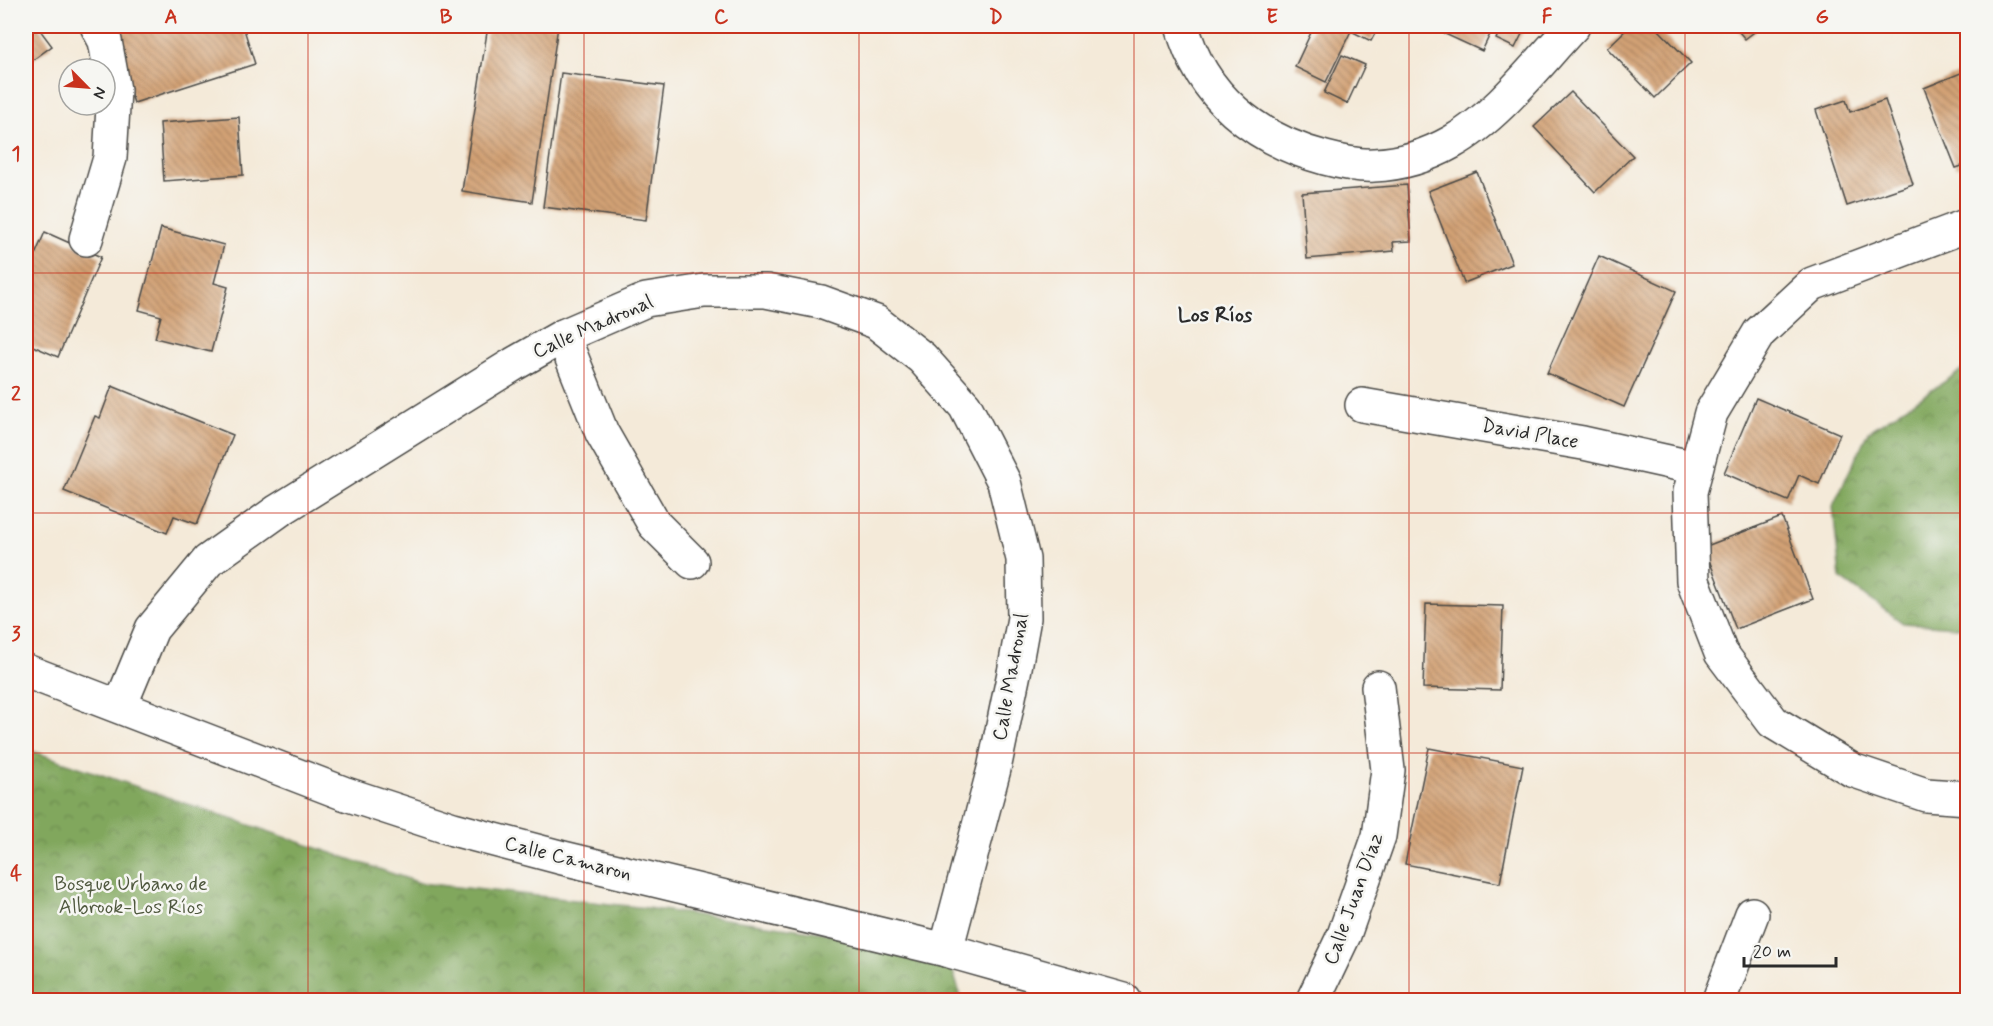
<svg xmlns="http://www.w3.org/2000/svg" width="1993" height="1026" viewBox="0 0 1993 1026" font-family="Mynerve,sans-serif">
	<defs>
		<pattern id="forest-crowns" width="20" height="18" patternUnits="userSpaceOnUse" patternTransform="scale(1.5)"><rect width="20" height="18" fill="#81a75d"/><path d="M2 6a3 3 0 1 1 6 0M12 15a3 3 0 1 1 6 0" fill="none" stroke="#6a884d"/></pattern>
		<pattern id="building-back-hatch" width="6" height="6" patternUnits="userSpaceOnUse" patternTransform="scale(1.5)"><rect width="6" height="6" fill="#d2a175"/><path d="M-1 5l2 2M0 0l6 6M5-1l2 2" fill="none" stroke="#ab8360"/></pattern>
	</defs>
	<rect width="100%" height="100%" fill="#f6f6f2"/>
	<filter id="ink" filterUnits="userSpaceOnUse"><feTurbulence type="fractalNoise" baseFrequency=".0167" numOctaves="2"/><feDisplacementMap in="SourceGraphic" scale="12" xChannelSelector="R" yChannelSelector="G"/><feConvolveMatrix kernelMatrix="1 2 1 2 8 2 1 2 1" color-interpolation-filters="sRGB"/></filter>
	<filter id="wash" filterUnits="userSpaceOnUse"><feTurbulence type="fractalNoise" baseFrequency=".008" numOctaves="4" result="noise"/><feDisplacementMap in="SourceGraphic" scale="24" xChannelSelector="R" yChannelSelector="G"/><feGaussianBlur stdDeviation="1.35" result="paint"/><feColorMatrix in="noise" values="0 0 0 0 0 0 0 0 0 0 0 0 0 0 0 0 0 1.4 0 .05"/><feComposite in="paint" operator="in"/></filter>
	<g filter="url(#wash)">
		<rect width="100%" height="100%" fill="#f4ead9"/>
		<!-- forest -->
		<g fill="url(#forest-crowns)" stroke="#566944" stroke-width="1.5">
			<polygon points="1967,367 1967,628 1903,623 1840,578 1833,506 1868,432"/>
			<polygon points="26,749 420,883 647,908 946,950 962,1000 26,1000"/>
		</g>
		<g id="blocks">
			<!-- building -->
			<g fill="url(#building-back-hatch)">
				<polygon points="26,26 37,26 52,46 26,65"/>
				<polygon points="134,26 243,26 255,64 134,103 112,35 135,28"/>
				<polygon points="488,26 558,26 532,202 462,191"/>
				<polygon points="1314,26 1379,26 1371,41 1351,31 1326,82 1295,67"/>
				<polygon points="1434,26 1494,26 1482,51 1432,28"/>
				<polygon points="1502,26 1526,26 1515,48 1496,39"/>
				<polygon points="1630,26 1655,26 1691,63 1655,98 1607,48"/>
				<polygon points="1734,26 1762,26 1745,39"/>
				<polygon points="1342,55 1365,65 1347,104 1324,93"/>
				<polygon points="1968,70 1968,164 1956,168 1924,88"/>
				<polygon points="561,73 664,86 646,220 543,207"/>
				<polygon points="1571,92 1633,156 1595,192 1534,127"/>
				<polygon points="1846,100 1850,112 1885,100 1913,184 1847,206 1816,110"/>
				<polygon points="239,117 243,175 164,181 160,123"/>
				<polygon points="1477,172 1512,264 1464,283 1428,191"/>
				<polygon points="1407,185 1411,241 1393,242 1394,251 1307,259 1302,193"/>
				<polygon points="161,228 224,245 214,283 228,287 211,352 155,338 161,316 139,310"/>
				<polygon points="45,232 101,257 58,357 26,343 26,276"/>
				<polygon points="1599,256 1676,291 1624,407 1547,373"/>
				<polygon points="112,386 233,435 197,524 174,516 167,533 64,491 95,416 100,418"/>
				<polygon points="1756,398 1840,434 1819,484 1799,475 1788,501 1724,473"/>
				<polygon points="1782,517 1813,599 1736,629 1704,547"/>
				<polygon points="1426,604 1503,606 1500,690 1423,688"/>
				<polygon points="1429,748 1523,766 1500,883 1405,864"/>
			</g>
		</g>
	</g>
	<g filter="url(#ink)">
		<use href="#blocks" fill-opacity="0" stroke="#494845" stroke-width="1.5"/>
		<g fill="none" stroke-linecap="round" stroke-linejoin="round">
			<!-- minor casing -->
			<g stroke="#494845" stroke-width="36">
				<g id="minor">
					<path d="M1182 26C1201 96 1256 140 1325 158 1340 162 1358 166 1374 165 1401 164 1429 155 1452 142 1497 117 1538 63 1573 26"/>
					<polyline points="1968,225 1812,284 1759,333 1711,413 1690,492 1693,581 1721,653 1773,722 1852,770 1926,795 1968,798"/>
					<polyline points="86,239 110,158 114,90 105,41 97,26"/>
					<polyline points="563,336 602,433 654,524 692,562"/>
					<polyline points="1362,405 1583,443 1696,468"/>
					<polyline points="26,671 343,793 453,829 563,858 946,950 1124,1000"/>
					<polyline points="120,706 152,629 208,561 278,511 514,364 563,336 646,300 704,291 766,291 821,302 876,322 922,358 965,406 1004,482 1023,559 1024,618 1014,673 994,769 946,950"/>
					<polyline points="1313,1000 1344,935 1379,836 1388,770 1378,687"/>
					<polyline points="1719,1000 1752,914"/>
				</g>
			</g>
			<!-- minor -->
			<use href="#minor" stroke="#fff" stroke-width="33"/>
		</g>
	</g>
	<!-- grid -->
	<path fill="none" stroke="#c8321e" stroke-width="1.5" stroke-opacity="0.55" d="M308 26V1000M584 26V1000M859 26V1000M1134 26V1000M1409 26V1000M1685 26V1000M26 273H1968M26 513H1968M26 753H1968"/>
	<g text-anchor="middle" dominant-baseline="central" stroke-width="5" stroke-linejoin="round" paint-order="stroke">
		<!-- street labels -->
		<g font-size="20" fill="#2b2b2b" stroke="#f6f6f2">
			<text transform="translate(593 327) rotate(-24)">Calle Madronal</text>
			<text transform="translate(1530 434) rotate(10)">David Place</text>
			<text transform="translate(1011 677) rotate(-80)">Calle Madronal</text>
			<text transform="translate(568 859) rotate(14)">Calle Camaron</text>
			<text transform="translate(1354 899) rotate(-70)">Calle Juan Díaz</text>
		</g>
		<!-- park labels -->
		<g font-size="20" fill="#4f583e" stroke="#f6f6f2">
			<text x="131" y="884">Bosque Urbano de<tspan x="131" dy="23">Albrook-Los Ríos</tspan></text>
		</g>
		<!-- neighbourhood labels -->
		<g font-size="21" font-weight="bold" fill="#2b2b2b" stroke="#f6f6f2">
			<text x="1215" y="315">Los Ríos</text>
		</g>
	</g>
	<!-- margin -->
	<rect width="1993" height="1026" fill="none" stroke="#f6f6f2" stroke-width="66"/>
	<!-- north arrow -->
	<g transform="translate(87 87) rotate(115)"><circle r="28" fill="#f6f6f2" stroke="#a5a5a2" stroke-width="1.5"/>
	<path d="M0-4.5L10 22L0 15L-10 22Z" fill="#c8321e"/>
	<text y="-9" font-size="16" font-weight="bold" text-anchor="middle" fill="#2b2b2b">N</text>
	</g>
	<!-- scale -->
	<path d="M1744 957v9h92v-9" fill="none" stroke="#2b2b2b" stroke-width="3"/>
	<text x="1753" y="957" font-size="18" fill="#2b2b2b" stroke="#f6f6f2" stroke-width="4.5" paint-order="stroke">20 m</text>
	<rect x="33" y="33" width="1927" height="960" fill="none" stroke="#c8321e" stroke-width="2"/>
	<g font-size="20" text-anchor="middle" font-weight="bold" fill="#c8321e">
		<text x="171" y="23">A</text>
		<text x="446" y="23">B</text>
		<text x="721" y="23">C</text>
		<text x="996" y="23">D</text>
		<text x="1272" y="23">E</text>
		<text x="1547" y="23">F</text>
		<text x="1822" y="23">G</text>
		<text x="16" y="160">1</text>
		<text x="16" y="400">2</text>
		<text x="16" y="640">3</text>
		<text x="16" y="880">4</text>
	</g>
</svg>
